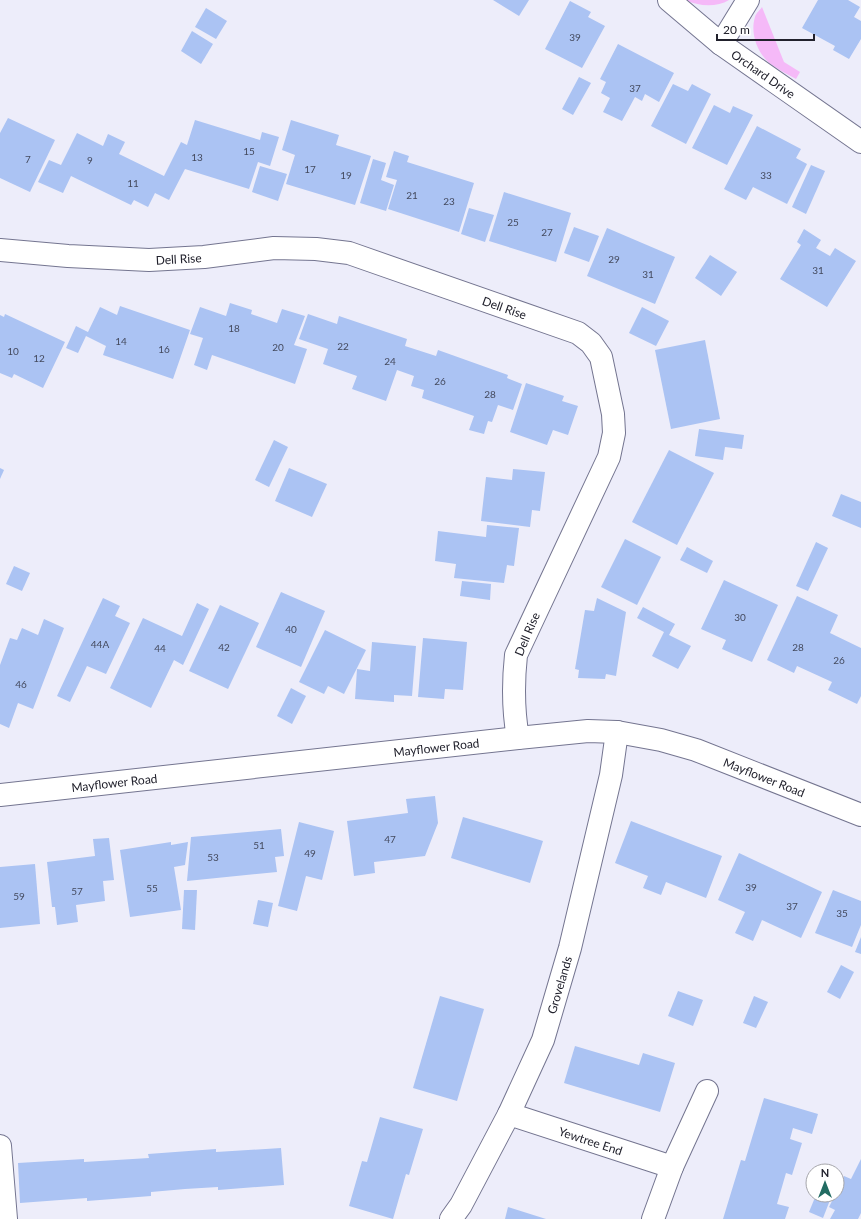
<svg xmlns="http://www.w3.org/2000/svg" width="861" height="1219" viewBox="0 0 861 1219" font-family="Lato,sans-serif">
	<rect width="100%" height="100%" fill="#ededfa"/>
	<!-- green -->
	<g fill="#f5b9f8">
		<path d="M685 0H729C716 8 698 6 685 0Z"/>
		<path d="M762 7 784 62 800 72 796 79C787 74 777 69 769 63 757 52 750 33 755 17 756 13 760 10 762 7Z"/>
	</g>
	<!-- building -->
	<g fill="#abc3f3">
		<polygon points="493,0 529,0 519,16"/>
		<polygon points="818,0 848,0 860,7 854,17 861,21 861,39 849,59 833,50 835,46 802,28"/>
		<polygon points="570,1 591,12 588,17 605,26 582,68 545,49"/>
		<polygon points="206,8 227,21 216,39 195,27"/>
		<polygon points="192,31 213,44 201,64 181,51"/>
		<polygon points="618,44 674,73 659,102 645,94 642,101 635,97 622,121 603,112 610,98 601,93 606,82 600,79"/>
		<polygon points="579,77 591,83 573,115 562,109"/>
		<polygon points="673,84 688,91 692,84 711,94 686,144 651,126"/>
		<polygon points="714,105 730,113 733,106 753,115 727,165 692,148"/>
		<polygon points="8,118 55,140 30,192 0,178 0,133"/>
		<polygon points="195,120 260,140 262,132 279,137 270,166 258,162 249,189 185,169 169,200 155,193 148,207 134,200 131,205 71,176 63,193 38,182 49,160 61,165 77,133 103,146 108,134 125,142 119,154 164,176 181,142 187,145"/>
		<polygon points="291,120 339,135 336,145 371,156 355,205 286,184 295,155 282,150"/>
		<polygon points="757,126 801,149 796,158 807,164 787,204 753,187 746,200 724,189"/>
		<polygon points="394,151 409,156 407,162 474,183 459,232 388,209 397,180 386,177"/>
		<polygon points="373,159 386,163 381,180 394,185 386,211 360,203"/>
		<polygon points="811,165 825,171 806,214 792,207"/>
		<polygon points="260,166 287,174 278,201 252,192"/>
		<polygon points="504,192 571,213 556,262 489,241"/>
		<polygon points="469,208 494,215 485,242 461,234"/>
		<polygon points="574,227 599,236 589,262 564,253"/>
		<polygon points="607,228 675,257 655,304 587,276"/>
		<polygon points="804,229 821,240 816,248 830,256 835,248 856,261 827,307 780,279 801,245 797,242"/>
		<polygon points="710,255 737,272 721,296 695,278"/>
		<polygon points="230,303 252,310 251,314 277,323 282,309 305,316 294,345 307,349 295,384 212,355 207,370 194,365 203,338 190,334 200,307 226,316"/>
		<polygon points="120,306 190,330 173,379 103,355 106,346 86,336 78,353 66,348 76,326 88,332 100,307 117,315"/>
		<polygon points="642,307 669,321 656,346 629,333"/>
		<polygon points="5,314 65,342 43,388 14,374 12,378 0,373 0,315 4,317"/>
		<polygon points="308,314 337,324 339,316 407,339 405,346 436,356 438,350 508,375 507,378 522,384 513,410 498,405 492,422 488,421 484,434 469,430 474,416 422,398 424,390 411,386 414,376 397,370 386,401 352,389 357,376 323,364 328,349 299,339"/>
		<polygon points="705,340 720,419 671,429 655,350"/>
		<polygon points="526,383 564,396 562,401 578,406 568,435 553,430 547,445 510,432"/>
		<polygon points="699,429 744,435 742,449 725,447 723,460 695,456"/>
		<polygon points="274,440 288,447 269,487 255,480"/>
		<polygon points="669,450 714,473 677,545 632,522"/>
		<polygon points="0,468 4,470 0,479"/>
		<polygon points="289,468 327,484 312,517 275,501"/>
		<polygon points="513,469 545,472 540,511 532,510 530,527 481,521 486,477 512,480"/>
		<polygon points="841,494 861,502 861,528 832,516"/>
		<polygon points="487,525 519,528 514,566 507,565 504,583 454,578 456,564 435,561 438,531 486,537"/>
		<polygon points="625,539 661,557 637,605 601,587"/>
		<polygon points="816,542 828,548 808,591 796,586"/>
		<polygon points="687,547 713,561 707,573 680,560"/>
		<polygon points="14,566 30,573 22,591 6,584"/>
		<polygon points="724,580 778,605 752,662 722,649 726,640 701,629"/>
		<polygon points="462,581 491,584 490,600 460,596"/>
		<polygon points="281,592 325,611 301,667 256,647"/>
		<polygon points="797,596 838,615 830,633 861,648 861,696 857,704 828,690 832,682 797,666 794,673 767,660"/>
		<polygon points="103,598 120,606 115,616 130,623 106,674 87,666 70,702 57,696"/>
		<polygon points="597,598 626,612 616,676 606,674 605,679 578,678 579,670 575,669 585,610 594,611"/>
		<polygon points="197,603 209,609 183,665 174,660 151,708 110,688 143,618 182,636"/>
		<polygon points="220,605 259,623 228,689 189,671"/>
		<polygon points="643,607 675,624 669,635 691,646 678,669 652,656 664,632 637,618"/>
		<polygon points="44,619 64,628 33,709 18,703 9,728 0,724 0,665 10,638 17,640 22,628 38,635"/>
		<polygon points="325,630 366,650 344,694 328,686 324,694 299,682"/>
		<polygon points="423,638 467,642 463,690 445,689 444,699 418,697"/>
		<polygon points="372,642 416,646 412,696 394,695 394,702 355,699 357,669 370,671"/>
		<polygon points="291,688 306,696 292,724 277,716"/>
		<polygon points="435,796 438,823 425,856 374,862 375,873 354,876 347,821 408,813 406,799"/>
		<polygon points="463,817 543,841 530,883 451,858"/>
		<polygon points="631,821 722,856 706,898 666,882 661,895 643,888 648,876 615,863"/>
		<polygon points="299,822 334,831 322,880 306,876 297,911 278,906"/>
		<polygon points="281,829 284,856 275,857 277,872 187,881 191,837"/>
		<polygon points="109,838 114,880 103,881 105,901 76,905 78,922 57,925 55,907 52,907 47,862 95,856 93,839"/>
		<polygon points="171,842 171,845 188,842 185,865 174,867 181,910 130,917 120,850"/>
		<polygon points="739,853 822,892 801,938 762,920 753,941 735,933 745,912 718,900"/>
		<polygon points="35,864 40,924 0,928 0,867"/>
		<polygon points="184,890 197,890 195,930 182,929"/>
		<polygon points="833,890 861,901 861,925 852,947 815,933"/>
		<polygon points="258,900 273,903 268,927 253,924"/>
		<polygon points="861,937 861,954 855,952"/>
		<polygon points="841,965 854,972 840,999 827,992"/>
		<polygon points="678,991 703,1000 693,1026 668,1016"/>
		<polygon points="440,996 484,1009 457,1101 413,1088"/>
		<polygon points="754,996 768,1002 756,1028 743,1023"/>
		<polygon points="575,1046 639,1065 643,1053 675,1063 660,1112 564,1083"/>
		<polygon points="764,1098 818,1114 812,1134 793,1128 790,1139 802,1143 792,1175 786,1173 777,1204 789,1207 785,1219 723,1219 741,1160 745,1161"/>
		<polygon points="380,1117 423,1129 409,1175 406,1174 393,1219 349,1206 362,1161 367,1162"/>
		<polygon points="281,1148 284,1185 218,1190 218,1187 185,1189 151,1192 151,1196 87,1201 87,1198 20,1203 18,1163 84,1159 84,1162 149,1158 148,1154 216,1149 216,1152"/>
		<polygon points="861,1159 861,1213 858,1219 830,1219 835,1210 829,1207 835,1195 837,1195 837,1191 844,1176 851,1179"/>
		<polygon points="816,1195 832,1195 823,1218 809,1212"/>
		<polygon points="508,1207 546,1219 505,1219"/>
	</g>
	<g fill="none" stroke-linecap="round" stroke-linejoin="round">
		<!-- minor casing -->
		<g stroke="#747590" stroke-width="24">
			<g id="minor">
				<path id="s1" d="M669 0 721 44 861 142"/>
				<polyline points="721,44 748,0"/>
				<path id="s2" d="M0 250 68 256 149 260 204 257 274 248 316 249 349 253 578 333 591 343 601 357 613 414 614 433 609 457 516 655C513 683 513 710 518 738"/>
				<path id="s3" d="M0 795 518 738 588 731 617 732 661 740 696 750 861 815"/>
				<path id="s4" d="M509 1114 672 1167"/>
				<polyline points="0,1146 6,1219"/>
				<path id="s5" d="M451 1219 461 1205 509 1114 543 1040 570 948 611 775 617 732"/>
				<polyline points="653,1219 672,1167 707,1091"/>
			</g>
		</g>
		<!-- minor -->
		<use href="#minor" stroke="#fff" stroke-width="22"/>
	</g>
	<g text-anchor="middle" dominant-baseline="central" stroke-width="4" stroke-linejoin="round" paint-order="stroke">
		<!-- number labels -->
		<g font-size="10" fill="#444a5e">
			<text x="575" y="37">39</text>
			<text x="635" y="88">37</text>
			<text x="249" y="151">15</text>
			<text x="197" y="157">13</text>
			<text x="28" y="159">7</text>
			<text x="90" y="160">9</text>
			<text x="310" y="169">17</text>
			<text x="346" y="175">19</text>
			<text x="766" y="175">33</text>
			<text x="133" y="183">11</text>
			<text x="412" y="195">21</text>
			<text x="449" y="201">23</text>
			<text x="513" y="222">25</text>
			<text x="547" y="232">27</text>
			<text x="614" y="259">29</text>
			<text x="818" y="270">31</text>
			<text x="648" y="274">31</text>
			<text x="234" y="328">18</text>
			<text x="121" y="341">14</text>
			<text x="343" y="346">22</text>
			<text x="278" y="347">20</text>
			<text x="164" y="349">16</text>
			<text x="13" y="351">10</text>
			<text x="39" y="358">12</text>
			<text x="390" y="361">24</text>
			<text x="440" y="381">26</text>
			<text x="490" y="394">28</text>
			<text x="740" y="617">30</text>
			<text x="291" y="629">40</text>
			<text x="100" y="644">44A</text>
			<text x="224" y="647">42</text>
			<text x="798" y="647">28</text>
			<text x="160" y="648">44</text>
			<text x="839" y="660">26</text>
			<text x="21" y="684">46</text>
			<text x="390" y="839">47</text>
			<text x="259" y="845">51</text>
			<text x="310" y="853">49</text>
			<text x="213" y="857">53</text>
			<text x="751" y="887">39</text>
			<text x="152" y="888">55</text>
			<text x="77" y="891">57</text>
			<text x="19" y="896">59</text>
			<text x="792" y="906">37</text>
			<text x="842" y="913">35</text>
		</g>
		<!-- street labels -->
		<g font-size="12" fill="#21212c" stroke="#fff">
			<text stroke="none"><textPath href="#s1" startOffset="120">Orchard Drive</textPath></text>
			<text stroke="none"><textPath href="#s2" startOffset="179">Dell Rise</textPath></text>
			<text stroke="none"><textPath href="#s2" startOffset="515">Dell Rise</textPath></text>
			<text transform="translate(527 634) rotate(-67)">Dell Rise</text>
			<text stroke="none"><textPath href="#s3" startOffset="439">Mayflower Road</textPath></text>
			<text stroke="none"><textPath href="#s3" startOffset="775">Mayflower Road</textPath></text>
			<text stroke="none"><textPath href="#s3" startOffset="115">Mayflower Road</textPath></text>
			<text stroke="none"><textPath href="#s5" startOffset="259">Grovelands</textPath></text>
			<text stroke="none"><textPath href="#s4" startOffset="86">Yewtree End</textPath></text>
		</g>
	</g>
	<!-- north arrow -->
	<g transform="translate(825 1183)"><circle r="19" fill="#ffffff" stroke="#a6a6ab"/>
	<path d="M0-3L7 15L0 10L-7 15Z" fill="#226b62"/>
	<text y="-6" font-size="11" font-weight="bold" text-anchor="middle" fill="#21212c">N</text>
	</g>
	<!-- scale -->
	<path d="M717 34v6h97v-6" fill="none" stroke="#21212c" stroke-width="2"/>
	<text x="723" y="34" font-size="12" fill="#21212c" stroke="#ffffff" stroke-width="3" paint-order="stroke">20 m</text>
</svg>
